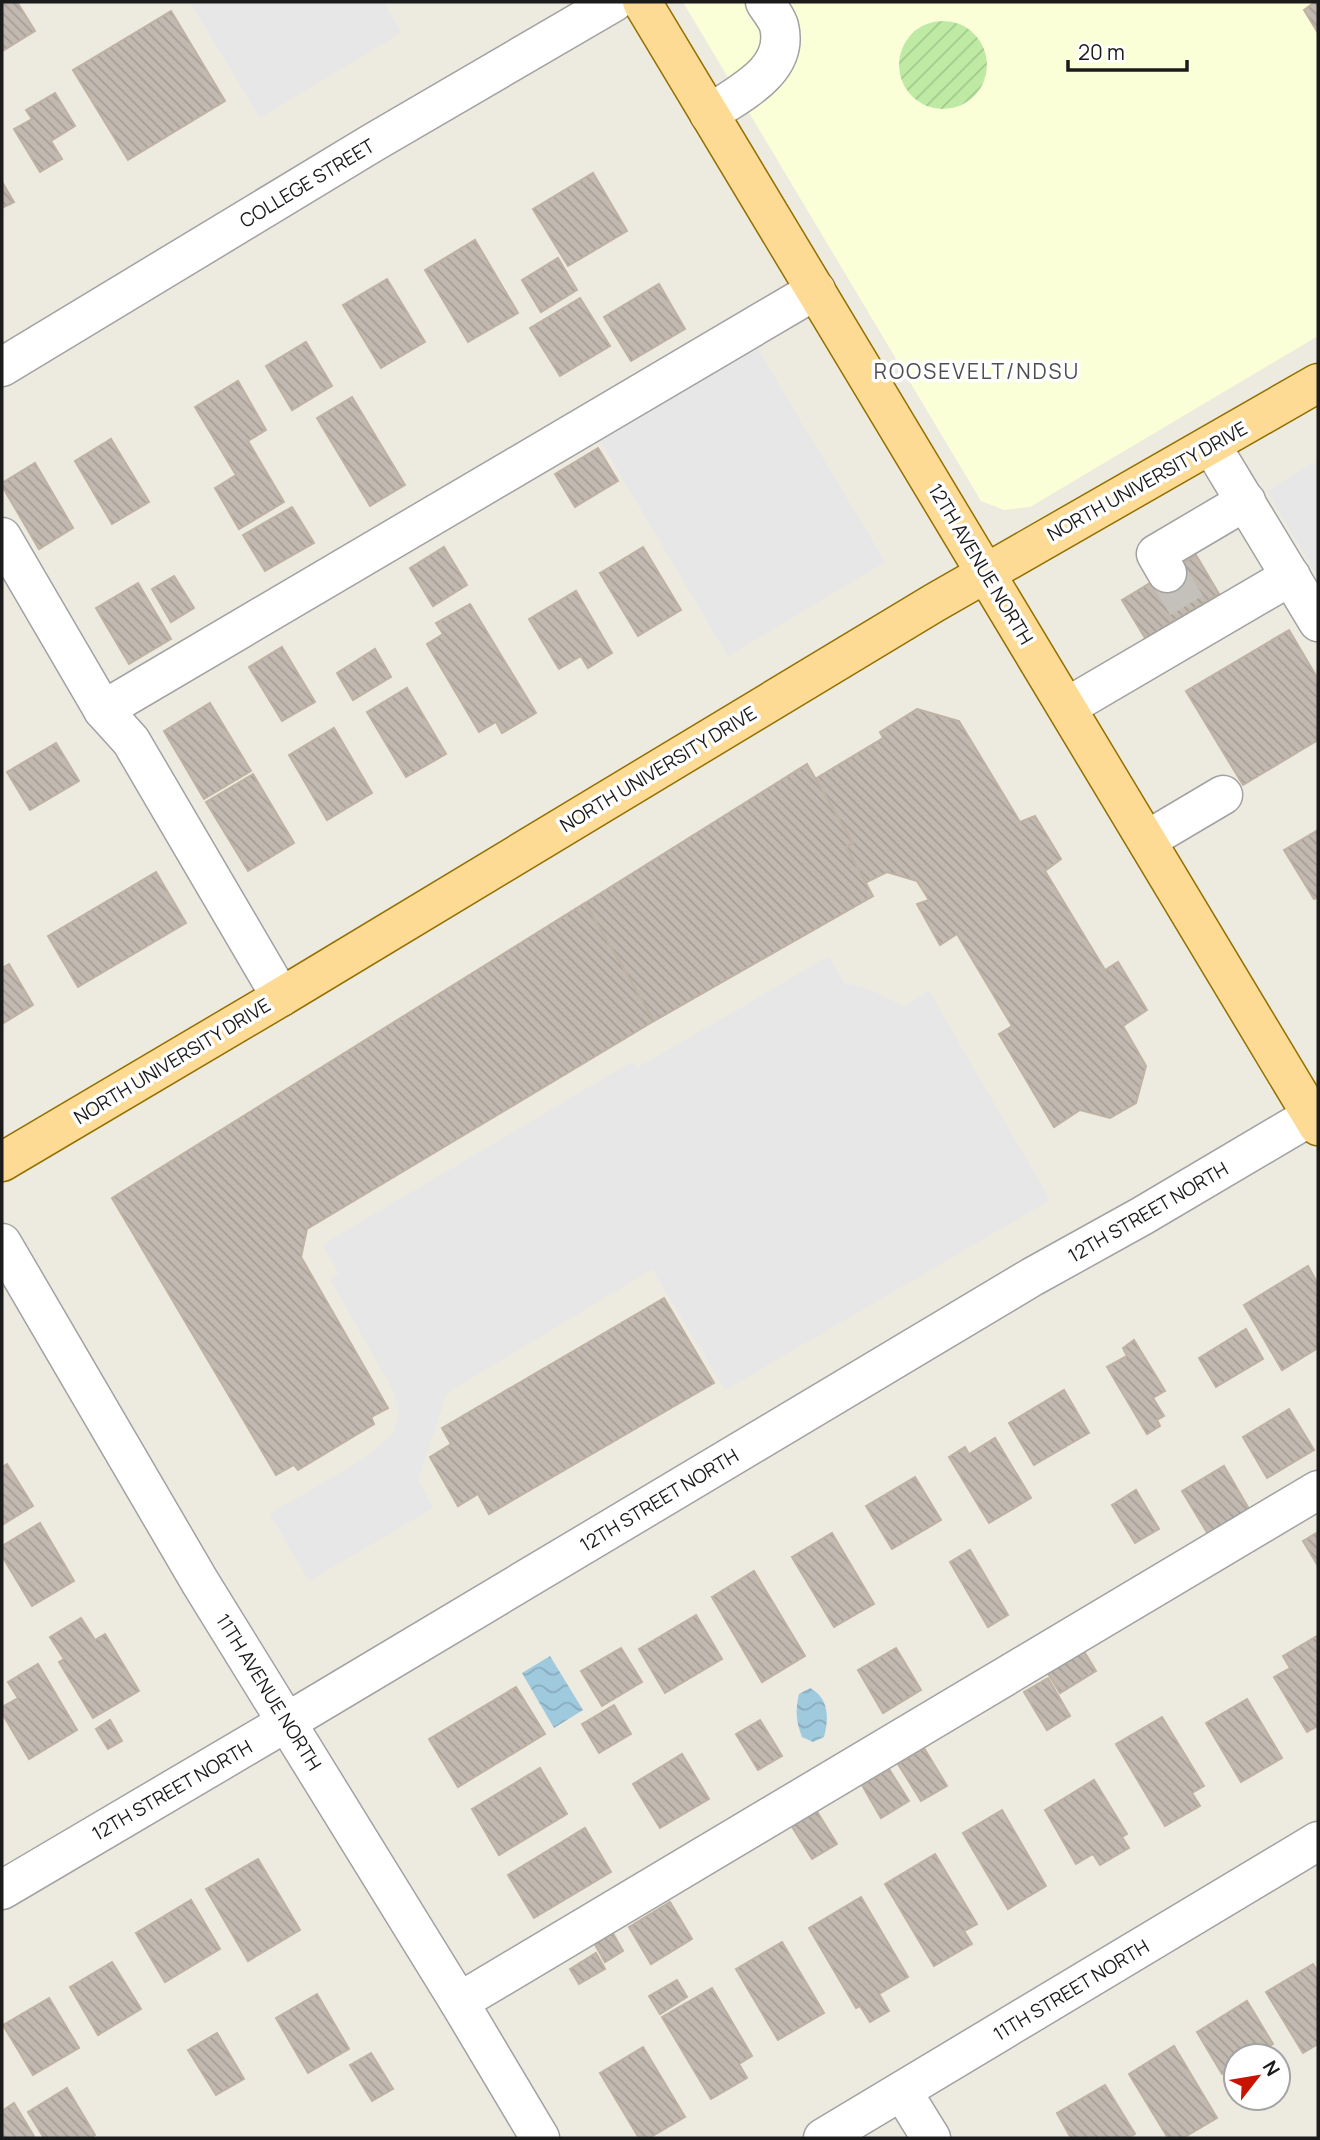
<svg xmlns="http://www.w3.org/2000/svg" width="1320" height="2140" viewBox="0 0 1320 2140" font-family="Manrope,sans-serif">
	<defs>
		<pattern id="garden-furrows" width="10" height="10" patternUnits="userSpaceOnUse" patternTransform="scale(1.75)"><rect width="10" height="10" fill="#bfeaa4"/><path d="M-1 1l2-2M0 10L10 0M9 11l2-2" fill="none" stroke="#a4c88d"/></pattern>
		<pattern id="water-waves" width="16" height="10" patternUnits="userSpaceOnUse" patternTransform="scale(1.75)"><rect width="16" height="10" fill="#9fc9dd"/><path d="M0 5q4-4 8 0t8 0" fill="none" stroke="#88acbd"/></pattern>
		<pattern id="building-back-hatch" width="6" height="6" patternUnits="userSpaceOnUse" patternTransform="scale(1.75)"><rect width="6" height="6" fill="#c2b9b0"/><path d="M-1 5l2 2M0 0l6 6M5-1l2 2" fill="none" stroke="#a69e97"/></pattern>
	</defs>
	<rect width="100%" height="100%" fill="#edeae0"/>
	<!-- education -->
	<polygon fill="#fbffd8" points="683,2 1318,2 1318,336 1030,507 1004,510 981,501"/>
	<!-- garden -->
	<circle fill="url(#garden-furrows)" cx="943" cy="65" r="44"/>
	<!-- parking -->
	<g fill="#e7e7e7">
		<polygon points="190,2 383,2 402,32 260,118"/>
		<polygon points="736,313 885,562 728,656 580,407"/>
		<polygon points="1318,460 1318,577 1267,491"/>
		<polygon points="828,957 845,984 860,986 873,991 904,1007 929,991 1050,1200 725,1390 652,1269 447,1393 418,1480 433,1508 309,1581 270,1514 365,1458 394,1432 399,1416 394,1392 330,1279 339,1273 322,1245 632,1062 637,1068"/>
	</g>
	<!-- water -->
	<g fill="url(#water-waves)">
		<polygon points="550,1656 583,1710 554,1728 522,1673"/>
		<path d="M810 1688C829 1698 829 1718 824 1737L813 1742 802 1737C796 1721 795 1711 799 1694Z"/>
	</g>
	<!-- building -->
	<g fill="url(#building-back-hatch)" stroke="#bfb2a2" stroke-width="2">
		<polygon points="6,2 17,2 35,31 4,50 2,46 2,4"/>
		<polygon points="1315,2 1318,2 1318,33 1304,10"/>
		<polygon points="171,11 225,101 128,160 73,70"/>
		<polygon points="55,93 75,126 51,141 62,159 40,172 14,129 32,119 26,110"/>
		<polygon points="593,173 627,231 568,266 533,209"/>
		<polygon points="2,182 14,202 2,208"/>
		<polygon points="475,240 518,313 468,342 425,270"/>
		<polygon points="558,258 577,290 541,312 522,280"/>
		<polygon points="387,279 425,342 381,368 343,305"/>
		<polygon points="659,284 685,329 631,361 604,317"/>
		<polygon points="580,298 610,346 560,376 530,328"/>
		<polygon points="306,342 332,386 292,410 266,366"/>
		<polygon points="238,381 266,430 248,441 284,502 239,529 215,488 236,475 195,407"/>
		<polygon points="352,397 405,485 370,506 317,418"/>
		<polygon points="111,439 149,502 112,524 75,461"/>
		<polygon points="598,448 618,481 575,507 555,474"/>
		<polygon points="35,463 73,528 39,549 2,486 2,483"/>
		<polygon points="292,507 314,543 265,571 243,535"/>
		<polygon points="444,547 467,585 433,606 410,568"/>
		<polygon points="643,547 681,610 638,636 600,573"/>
		<polygon points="1196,555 1219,594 1145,638 1122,600"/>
		<polygon points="174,576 194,608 171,622 152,589"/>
		<polygon points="138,583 171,639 129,664 96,608"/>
		<polygon points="576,591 612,653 588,668 581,656 559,669 529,619"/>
		<polygon points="470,604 536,713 502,733 496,722 479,732 427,644 443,634 436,623"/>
		<polygon points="1289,630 1318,679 1318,740 1243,785 1186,691"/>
		<polygon points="282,647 315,702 282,721 249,667"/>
		<polygon points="375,649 391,677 353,700 337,673"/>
		<polygon points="407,688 446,754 406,777 367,712"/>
		<polygon points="210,703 251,771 204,799 164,731"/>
		<polygon points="917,709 959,721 1020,822 1035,816 1061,859 1045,871 1105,970 1118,962 1147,1010 1123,1026 1146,1066 1136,1103 1110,1118 1080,1110 1054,1127 999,1034 1012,1026 957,934 940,945 917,904 929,900 917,881 887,872 865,883 846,847 853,843 815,779 883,738 880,732"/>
		<polygon points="334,728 372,793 327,820 289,755"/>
		<polygon points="56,743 79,781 30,810 7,772"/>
		<polygon points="807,764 853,843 846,847 873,896 654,1021 585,903"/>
		<polygon points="253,774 294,843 248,871 206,802"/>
		<polygon points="1318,830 1318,897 1314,899 1284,850"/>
		<polygon points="156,872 186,923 78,987 48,936"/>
		<polygon points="585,903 654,1021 307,1229 301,1257 388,1408 371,1417 374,1424 298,1470 294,1465 276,1475 112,1198"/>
		<polygon points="9,964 33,1005 2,1024 2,968"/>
		<polygon points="1308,1266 1318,1284 1318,1348 1282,1370 1244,1305"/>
		<polygon points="664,1298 714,1383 489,1514 478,1494 458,1506 430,1457 451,1444 442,1428"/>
		<polygon points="1246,1329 1263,1359 1216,1387 1199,1358"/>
		<polygon points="1134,1340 1165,1391 1153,1398 1164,1416 1157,1420 1160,1426 1147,1434 1107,1367 1127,1356 1123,1348"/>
		<polygon points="1064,1390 1089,1433 1034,1465 1009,1423"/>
		<polygon points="1289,1409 1314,1450 1267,1478 1243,1437"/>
		<polygon points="995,1438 1031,1498 989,1523 949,1457 965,1447 969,1454"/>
		<polygon points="7,1464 33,1506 2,1525 2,1467"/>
		<polygon points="1224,1466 1249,1509 1208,1534 1182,1491"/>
		<polygon points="915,1477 941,1520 892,1549 866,1506"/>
		<polygon points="1136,1490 1159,1529 1135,1543 1112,1505"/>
		<polygon points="40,1523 74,1581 32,1606 2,1556 2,1546"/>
		<polygon points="1318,1532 1318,1566 1303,1541"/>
		<polygon points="832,1533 874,1604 834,1627 792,1557"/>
		<polygon points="970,1550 1008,1615 988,1627 950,1562"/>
		<polygon points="754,1571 805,1656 762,1682 712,1597"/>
		<polygon points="696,1615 722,1659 665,1693 639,1649"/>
		<polygon points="81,1618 95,1640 105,1634 139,1691 93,1718 59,1662 64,1659 50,1637"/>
		<polygon points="1317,1636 1318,1726 1307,1732 1274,1677 1290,1668 1283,1656"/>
		<polygon points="621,1648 642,1682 602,1706 581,1671"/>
		<polygon points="896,1648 921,1690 883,1713 858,1670"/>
		<polygon points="1082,1648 1096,1671 1060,1693 1046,1670"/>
		<polygon points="38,1664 77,1730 29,1759 2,1713 2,1707 18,1698 8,1682"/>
		<polygon points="1048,1678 1070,1716 1047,1730 1024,1692"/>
		<polygon points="516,1687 545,1734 458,1787 429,1739"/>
		<polygon points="1247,1699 1282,1758 1241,1782 1206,1723"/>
		<polygon points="614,1705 631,1734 599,1753 582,1724"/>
		<polygon points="1162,1717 1204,1786 1192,1793 1200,1806 1165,1826 1116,1744"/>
		<polygon points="110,1720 122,1741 108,1749 96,1729"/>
		<polygon points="760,1720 782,1756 758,1770 736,1734"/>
		<polygon points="924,1748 947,1786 921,1801 898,1764"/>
		<polygon points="682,1754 709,1799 660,1828 633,1784"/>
		<polygon points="540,1768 567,1814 499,1855 472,1809"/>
		<polygon points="889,1769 909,1801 881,1818 862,1785"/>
		<polygon points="1094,1780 1127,1834 1122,1837 1129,1848 1100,1865 1093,1854 1076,1864 1045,1810"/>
		<polygon points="816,1810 837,1844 812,1859 791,1825"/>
		<polygon points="1002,1810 1046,1886 1008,1909 963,1833"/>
		<polygon points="585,1828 611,1872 534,1918 508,1875"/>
		<polygon points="935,1854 977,1924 964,1931 972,1944 934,1966 885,1884"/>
		<polygon points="258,1859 300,1930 248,1961 206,1889"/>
		<polygon points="861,1897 908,1977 879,1994 889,2011 870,2022 860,2006 856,2008 809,1928"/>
		<polygon points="191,1900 220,1949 165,1982 136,1933"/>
		<polygon points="670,1902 692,1939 651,1964 629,1927"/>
		<polygon points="611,1930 623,1951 605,1962 593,1941"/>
		<polygon points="782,1942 824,2013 778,2040 736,1969"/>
		<polygon points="596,1953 605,1969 579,1984 570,1969"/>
		<polygon points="112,1962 141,2009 98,2035 70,1987"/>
		<polygon points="1313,1964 1318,1972 1318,2044 1303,2053 1266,1992"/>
		<polygon points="677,1980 687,1997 660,2014 649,1996"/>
		<polygon points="712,1988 752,2056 739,2064 747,2078 711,2099 662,2017"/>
		<polygon points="317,1994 349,2049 308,2073 276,2018"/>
		<polygon points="49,1998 79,2048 33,2075 3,2025"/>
		<polygon points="1247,2001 1273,2044 1253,2056 1236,2056 1236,2066 1222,2074 1197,2032"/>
		<polygon points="217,2033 244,2079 216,2095 188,2050"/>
		<polygon points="1174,2046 1217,2118 1183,2138 1168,2138 1129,2074"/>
		<polygon points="643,2047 685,2117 649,2138 639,2138 600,2073"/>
		<polygon points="371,2053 393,2089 372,2101 350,2065"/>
		<polygon points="1105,2085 1135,2134 1128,2138 1071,2138 1057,2113"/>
		<polygon points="67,2088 95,2135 89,2138 44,2138 28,2112"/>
		<polygon points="14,2103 35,2138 2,2138 2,2111"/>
	</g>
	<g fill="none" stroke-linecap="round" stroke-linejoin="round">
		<!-- minor-tunnel -->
		<polyline stroke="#c3c1b9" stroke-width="38" stroke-dasharray="38 19" stroke-linecap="butt" points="1167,573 1190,611"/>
		<!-- minor casing -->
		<g stroke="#a2a2a2" stroke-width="41">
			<g id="minor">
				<path d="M709 114C740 93 790 70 779 26 777 18 769 9 765 2"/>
				<polyline points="2,367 374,142 614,2"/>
				<polyline points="1211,445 1318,622"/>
				<polyline points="2,537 103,710 131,741 281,997"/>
				<polyline points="1167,573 1156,554 1246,501"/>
				<polyline points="1067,707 1291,576"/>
				<polyline points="103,710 816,290"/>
				<polyline points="1147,840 1223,795"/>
				<polyline points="2,1243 200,1582 459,2002 540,2138"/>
				<polyline points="2,1890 287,1722 1032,1277 1142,1216 1318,1112"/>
				<polyline points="459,2002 1318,1490"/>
				<polyline points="902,2091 931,2138"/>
				<polyline points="823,2138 1318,1841"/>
			</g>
		</g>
		<!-- major casing -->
		<g stroke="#937000" stroke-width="41">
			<g id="major">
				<polyline points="642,2 1318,1126"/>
				<polyline points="2,1162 281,997 934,603 1318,383"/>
			</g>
		</g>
		<!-- minor -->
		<use href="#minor" stroke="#fff" stroke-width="38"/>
		<!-- major -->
		<use href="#major" stroke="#fedb94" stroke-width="38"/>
	</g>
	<g text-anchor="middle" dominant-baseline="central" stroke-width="7" stroke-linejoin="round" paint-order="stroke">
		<!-- street labels -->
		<g font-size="19" fill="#1b1b1b" stroke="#fff">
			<text transform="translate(307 183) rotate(-31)">COLLEGE STREET</text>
			<text transform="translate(1147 481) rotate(-29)">NORTH UNIVERSITY DRIVE</text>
			<text transform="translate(981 564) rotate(59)">12TH AVENUE NORTH</text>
			<text transform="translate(658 769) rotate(-31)">NORTH UNIVERSITY DRIVE</text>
			<text transform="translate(172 1061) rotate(-31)">NORTH UNIVERSITY DRIVE</text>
			<text transform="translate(1148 1212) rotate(-30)">12TH STREET NORTH</text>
			<text transform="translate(659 1500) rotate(-31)">12TH STREET NORTH</text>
			<text transform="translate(269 1692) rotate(58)">11TH AVENUE NORTH</text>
			<text transform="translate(172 1790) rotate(-30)">12TH STREET NORTH</text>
			<text transform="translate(1071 1990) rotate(-31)">11TH STREET NORTH</text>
		</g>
		<!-- neighbourhood labels -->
		<g font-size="21" letter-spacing="2" fill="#4e4e4e" stroke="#fff">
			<text x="977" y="371">ROOSEVELT/NDSU</text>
		</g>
	</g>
	<!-- border -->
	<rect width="1320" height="2140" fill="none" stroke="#1b1b1b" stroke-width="7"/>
	<!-- north arrow -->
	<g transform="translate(1257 2077) rotate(59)"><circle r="33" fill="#ffffff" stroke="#a4a4a4" stroke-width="2"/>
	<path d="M0-5L12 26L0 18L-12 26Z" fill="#c71300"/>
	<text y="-10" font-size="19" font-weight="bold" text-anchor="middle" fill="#1b1b1b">N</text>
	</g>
	<!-- scale -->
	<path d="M1068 60v10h119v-10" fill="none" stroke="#1b1b1b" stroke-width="3.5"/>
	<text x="1078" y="60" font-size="21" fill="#1b1b1b" stroke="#ffffff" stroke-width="5" paint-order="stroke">20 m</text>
</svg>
